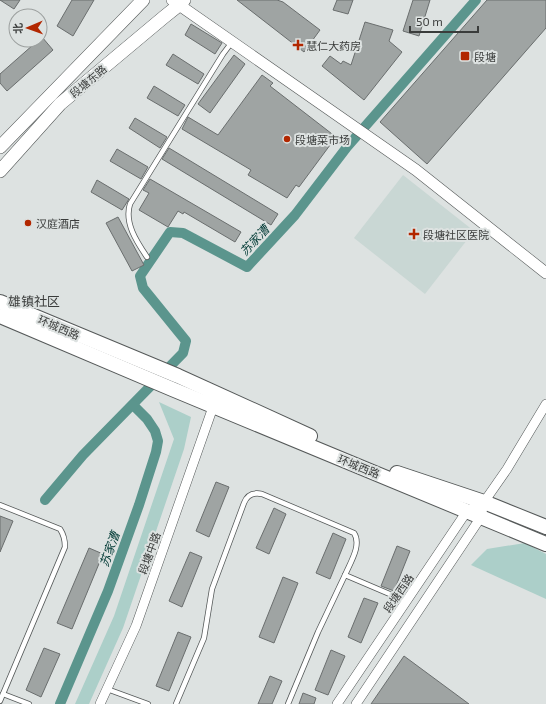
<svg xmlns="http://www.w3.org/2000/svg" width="546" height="704" viewBox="0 0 546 704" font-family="'Exo 2','Noto Sans SC',sans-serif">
	<rect width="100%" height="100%" fill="#dde2e1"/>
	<!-- built -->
	<polygon fill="#c9d7d4" points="403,175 474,231 425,294 354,238"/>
	<!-- green -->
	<g fill="#accfc9">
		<polygon points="159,402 191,417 184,449 123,628 89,704 75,704 114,616 174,439"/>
		<polygon points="525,543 546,554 546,599 471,565 487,549"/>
	</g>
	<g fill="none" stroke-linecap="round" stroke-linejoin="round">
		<!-- canal -->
		<g stroke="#5b958d" stroke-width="10">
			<polyline points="45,500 83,455 183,353 186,341 143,288 140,276 170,232 183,233 247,267 295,215 347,147 476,0"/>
			<polyline points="60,704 108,591 139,505 156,452 158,441 155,431 147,419 133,405"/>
		</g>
	</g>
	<!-- building -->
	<g fill="#9fa4a3" stroke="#6a6e6e">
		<polygon points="0,0 20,0 14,9"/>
		<polygon points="72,0 94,0 73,36 57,26"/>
		<polygon points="237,0 277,0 283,2 320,30 304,52"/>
		<polygon points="337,0 353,0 348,14 333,10"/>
		<polygon points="413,0 430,0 419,36 403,31"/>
		<polygon points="487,0 546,0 546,28 427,164 380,122"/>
		<polygon points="365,22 393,30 389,41 402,52 364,100 322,66 330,56 341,64 343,61 351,65"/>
		<polygon points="191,24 222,43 215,54 185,35"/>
		<polygon points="42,37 53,50 7,91 0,83 0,74"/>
		<polygon points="173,54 204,74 198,84 166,65"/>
		<polygon points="234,55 245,64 210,113 198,104"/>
		<polygon points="262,75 273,83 270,86 336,137 299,187 296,185 287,198 248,175 251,170 182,129 188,117 218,135"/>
		<polygon points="154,86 185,105 178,116 147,98"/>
		<polygon points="135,118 167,137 160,148 129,128"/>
		<polygon points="169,148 278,214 271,225 162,159"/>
		<polygon points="117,149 148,167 141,179 110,161"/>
		<polygon points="150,179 241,232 235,242 184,212 183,214 178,211 168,227 139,210 149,193 143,190"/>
		<polygon points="97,180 129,199 122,210 91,192"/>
		<polygon points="118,217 144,265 132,271 106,223"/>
		<polygon points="216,482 229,487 209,537 196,531"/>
		<polygon points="274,508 286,514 269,554 256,548"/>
		<polygon points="0,516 13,521 0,552"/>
		<polygon points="333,533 346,539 330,579 316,573"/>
		<polygon points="397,546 410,551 394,591 381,586"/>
		<polygon points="89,548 103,554 72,629 57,623"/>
		<polygon points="190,552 202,557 182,607 169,601"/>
		<polygon points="283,577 298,583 274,643 259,637"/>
		<polygon points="364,598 378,603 361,643 348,637"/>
		<polygon points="178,632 191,637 169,691 156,686"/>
		<polygon points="44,648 60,654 41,697 26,690"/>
		<polygon points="331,650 345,656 328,695 315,690"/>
		<polygon points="404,656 469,704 371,704"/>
		<polygon points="270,676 282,681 272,704 258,704"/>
		<polygon points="303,693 316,698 314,704 299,704"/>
	</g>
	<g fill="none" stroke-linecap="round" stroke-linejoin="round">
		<!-- service casing -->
		<g stroke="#555959" stroke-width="6">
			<g id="service">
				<path d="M147 257C137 242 124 223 130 204L223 54 232 42"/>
				<path d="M0 505 60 529C64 535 65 539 65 547L0 701"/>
				<polyline points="107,689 148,704"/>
				<polyline points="3,694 29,704"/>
				<path d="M176 704 204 638 212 589 244 503C247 495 253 492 262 494L354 533C362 545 350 563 345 575"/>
				<polyline points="288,704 318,632 345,575 406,601"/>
			</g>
		</g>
		<!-- minor casing -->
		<g stroke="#555959" stroke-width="10">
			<g id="minor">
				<polyline points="100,704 136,626 213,407"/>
				<polyline points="337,704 467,511 484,502"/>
				<polyline points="356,704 481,517 484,502 507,469 546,404"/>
			</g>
		</g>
		<!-- tertiary casing -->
		<g stroke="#555959" stroke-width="12">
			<polyline id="tertiary" points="172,0 416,170 546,273"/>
		</g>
		<!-- secondary casing -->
		<g stroke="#555959" stroke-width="14">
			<g id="secondary">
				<polyline points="0,147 143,0"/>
				<polyline points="0,171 60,104 164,17 179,5 184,0"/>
			</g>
		</g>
		<!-- primary casing -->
		<g stroke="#555959" stroke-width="16">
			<g id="primary">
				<polyline points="0,302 178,376 310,436"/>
				<polyline points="0,316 172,389 546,544"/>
				<polyline points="397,473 484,502 546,527"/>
			</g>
		</g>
		<!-- service -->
		<use href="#service" stroke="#fff" stroke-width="4.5"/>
		<!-- minor -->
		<use href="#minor" stroke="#fff" stroke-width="9"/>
		<!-- tertiary -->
		<use href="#tertiary" stroke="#fff" stroke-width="11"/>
		<!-- secondary -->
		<use href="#secondary" stroke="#fff" stroke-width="13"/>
		<!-- primary -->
		<use href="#primary" stroke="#fff" stroke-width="14"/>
	</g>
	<!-- markers -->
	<g fill="#b22700" stroke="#dde2e1" stroke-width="1.5">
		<path d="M296 39h4v4h4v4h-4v4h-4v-4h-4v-4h4z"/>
		<rect x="460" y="51" width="10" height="10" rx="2"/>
		<circle cx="287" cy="139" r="4"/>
		<circle cx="28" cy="223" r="4"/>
		<path d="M412 228h4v4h4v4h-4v4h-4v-4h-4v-4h4z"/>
	</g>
	<g text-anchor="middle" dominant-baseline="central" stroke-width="4" stroke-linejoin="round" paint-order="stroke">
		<!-- poi labels -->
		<g font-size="11" fill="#3a3c3b" stroke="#dde2e1" text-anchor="start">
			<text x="306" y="45">慧仁大药房</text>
			<text x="474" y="56">段塘</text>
			<text x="295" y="139">段塘菜市场</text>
			<text x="36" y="223">汉庭酒店</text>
			<text x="423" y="234">段塘社区医院</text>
		</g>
		<!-- street labels -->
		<g font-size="11" fill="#3a3c3b" stroke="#dde2e1">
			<text transform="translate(88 81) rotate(-40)">段塘东路</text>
			<text transform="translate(59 327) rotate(23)">环城西路</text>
			<text transform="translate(359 466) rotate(22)">环城西路</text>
			<text transform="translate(149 553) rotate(-70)">段塘中路</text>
			<text transform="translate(398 593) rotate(-56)">段塘西路</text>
		</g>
		<!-- water labels -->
		<g font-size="12" font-style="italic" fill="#003a35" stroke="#dde2e1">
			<text transform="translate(254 240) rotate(-47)">苏家漕</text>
			<text transform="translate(109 549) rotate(-71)">苏家漕</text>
		</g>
		<!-- quarter labels -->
		<g font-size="13" fill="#3a3c3b" stroke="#dde2e1">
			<text x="34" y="301">雄镇社区</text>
		</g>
	</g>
	<!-- north arrow -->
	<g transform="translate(28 28) rotate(268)"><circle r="19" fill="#dde2e1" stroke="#9ca09f"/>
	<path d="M0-3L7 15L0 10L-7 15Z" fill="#b22700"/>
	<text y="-6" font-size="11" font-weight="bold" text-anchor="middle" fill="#3a3c3b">北</text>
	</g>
	<!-- scale -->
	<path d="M410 26v6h68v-6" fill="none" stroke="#3a3c3b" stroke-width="2"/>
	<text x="416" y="26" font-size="12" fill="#3a3c3b" stroke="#dde2e1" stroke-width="3" paint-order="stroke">50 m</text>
</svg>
